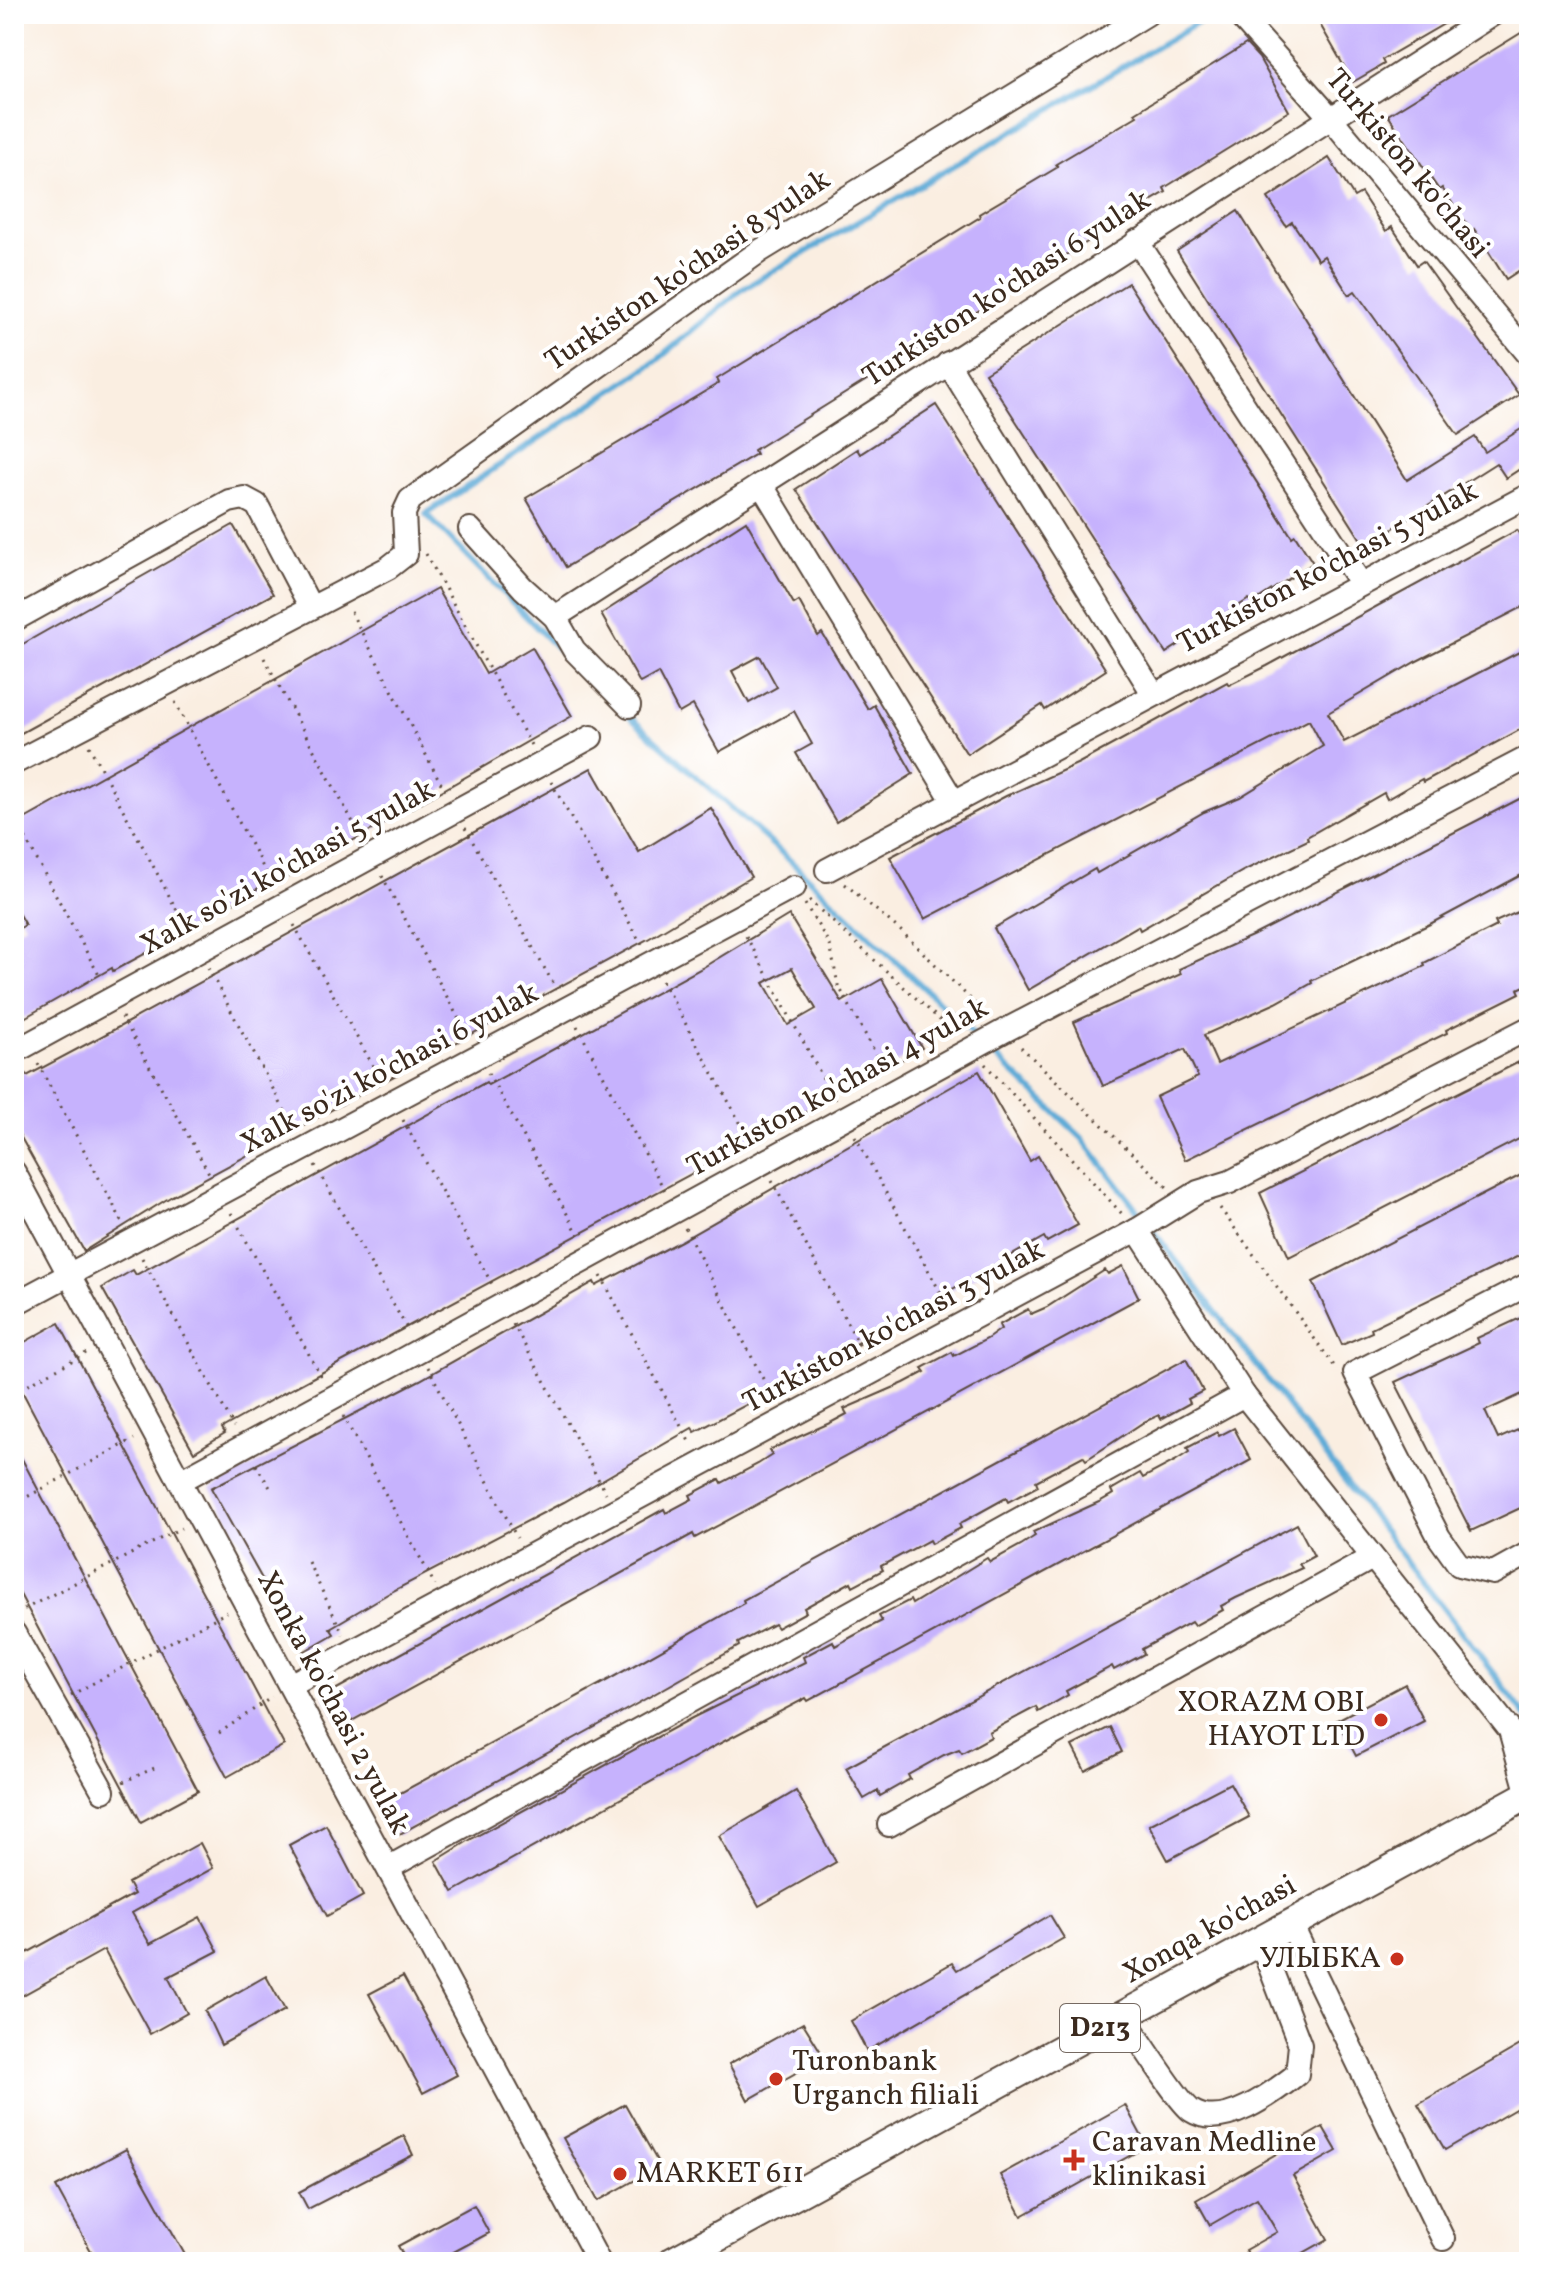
<svg xmlns="http://www.w3.org/2000/svg" width="1543" height="2276" viewBox="0 0 1543 2276" font-family="Vollkorn,serif">
	<rect width="100%" height="100%" fill="#fff"/>
	<filter id="ink" filterUnits="userSpaceOnUse"><feTurbulence type="fractalNoise" baseFrequency=".0125" numOctaves="2"/><feDisplacementMap in="SourceGraphic" scale="16" xChannelSelector="R" yChannelSelector="G"/><feConvolveMatrix kernelMatrix="1 2 1 2 8 2 1 2 1" color-interpolation-filters="sRGB"/></filter>
	<filter id="wash" filterUnits="userSpaceOnUse"><feTurbulence type="fractalNoise" baseFrequency=".006" numOctaves="4" result="noise"/><feDisplacementMap in="SourceGraphic" scale="32" xChannelSelector="R" yChannelSelector="G"/><feGaussianBlur stdDeviation="1.8" result="paint"/><feColorMatrix in="noise" values="0 0 0 0 0 0 0 0 0 0 0 0 0 0 0 0 0 1.4 0 .05"/><feComposite in="paint" operator="in"/></filter>
	<g filter="url(#wash)">
		<rect width="100%" height="100%" fill="#faeee1"/>
		<g fill="none" stroke-linecap="round" stroke-linejoin="round">
			<!-- stream -->
			<g stroke="#5eabd7" stroke-width="6">
				<polyline points="591,683 426,514 655,362 741,290 1213,14"/>
				<polyline points="623,711 782,853 1082,1138 1144,1219"/>
				<polyline points="1151,1228 1529,1720"/>
			</g>
		</g>
		<g id="blocks">
			<!-- building -->
			<g fill="#c6b2fd" fill-rule="evenodd">
				<polygon points="1314,14 1461,14 1382,60 1384,64 1353,82"/>
				<polygon points="1529,28 1529,264 1506,279 1474,229 1471,231 1442,188 1439,190 1388,115"/>
				<polygon points="1246,44 1259,58 1289,111 1164,188 1166,192 1087,238 1089,241 1006,291 1007,293 754,450 756,454 566,567 526,498 719,383 717,379 980,217 979,214 1058,167 1056,164 1137,116 1135,113"/>
				<polygon points="1329,158 1354,197 1361,193 1386,231 1392,227 1417,265 1423,261 1519,395 1458,435 1355,291 1349,295 1324,256 1318,260 1292,222 1286,226 1268,198"/>
				<polygon points="1238,211 1407,480 1475,437 1485,452 1529,424 1529,463 1506,478 1496,463 1365,546 1177,251"/>
				<polygon points="1128,283 1292,537 1295,535 1313,563 1252,603 1249,599 1166,653 985,373"/>
				<polygon points="936,405 1106,670 1045,710 1042,705 967,754 796,489 857,449 860,454"/>
				<path d="M746 521 794 604 799 601 818 636 822 633 868 709 874 705 913 774 836 822 796 753 812 744 794 711 719 752 693 705 679 713 658 673 640 683 601 614ZM760 656 777 687 749 703 732 671Z"/>
				<polygon points="233,525 273,594 14,737 14,649"/>
				<polygon points="1517,530 1529,552 1529,604 1415,662 1328,713 1344,742 1529,647 1529,725 1423,782 1422,779 1387,799 1384,793 1307,837 1308,840 1243,871 1140,930 1138,926 1028,990 994,928 1095,869 1097,873 1204,812 1240,797 1323,746 1309,720 925,919 890,857 1006,796 1079,763 1227,682 1229,685 1267,666"/>
				<polygon points="437,589 486,674 532,647 572,716 410,809 283,879 281,875 154,949 113,971 112,968 24,1018 14,1001 14,932 25,925 14,906 14,825"/>
				<polygon points="591,768 639,852 711,808 751,877 648,939 172,1196 84,1251 14,1125 14,1077 24,1071 27,1076 117,1028"/>
				<polygon points="1529,794 1529,871 1430,924 1311,981 1312,983 1276,1003 1204,1035 1217,1064 1425,966 1424,963 1497,926 1495,922 1529,907 1529,984 1518,989 1520,993 1446,1030 1447,1033 1185,1160 1156,1097 1198,1077 1185,1049 1103,1086 1074,1022 1181,974 1179,969 1254,935"/>
				<path d="M789 915 842 1002 882 979 922 1048 891 1066 888 1060 827 1094 829 1098 799 1116 282 1394 222 1428 225 1433 194 1452 102 1288 133 1270 136 1275 486 1082 488 1085 702 968ZM792 968 816 1009 788 1025 764 983Z"/>
				<polygon points="1529,1057 1529,1134 1289,1257 1260,1193"/>
				<polygon points="979,1071 1030,1161 1038,1156 1078,1225 1047,1242 1044,1237 780,1387 695,1432 692,1428 564,1502 391,1592 330,1628 334,1634 303,1652 211,1488 420,1380 594,1282 596,1286 681,1241"/>
				<polygon points="1529,1171 1529,1251 1371,1328 1372,1332 1342,1345 1313,1282"/>
				<polygon points="1123,1266 1139,1298 695,1538 693,1534 341,1727 324,1696 664,1509 666,1513 692,1499 690,1495 720,1479 722,1483 758,1464 772,1455 769,1450 832,1422 847,1414 844,1409 904,1383 925,1372 922,1368 952,1352 954,1356 987,1339 1001,1329 999,1325 1028,1309 1031,1314 1047,1307 1105,1270 1108,1274"/>
				<polygon points="1529,1314 1529,1391 1485,1411 1498,1439 1529,1425 1529,1504 1471,1531 1395,1382 1479,1343 1477,1338"/>
				<polygon points="59,1323 284,1745 227,1777 14,1376 14,1348"/>
				<polygon points="1186,1359 1203,1391 1188,1399 1190,1403 1161,1419 1159,1415 1144,1422 1086,1460 1083,1456 1036,1481 1038,1486 1008,1502 1006,1498 959,1524 961,1528 931,1544 929,1540 881,1566 883,1570 853,1586 851,1582 804,1608 806,1612 777,1628 774,1624 738,1643 739,1646 617,1715 398,1835 380,1804 608,1680 744,1603 743,1600"/>
				<polygon points="1234,1428 1251,1460 808,1701 806,1698 717,1745 453,1892 436,1861 473,1838 692,1718 805,1662 803,1657 833,1641 835,1646 868,1628 882,1621 879,1616 910,1600 912,1604 987,1558 990,1562 1021,1545 1035,1536 1033,1532 1099,1502 1113,1494 1111,1490 1140,1473 1143,1478 1175,1461 1189,1452 1187,1448 1217,1432 1219,1436"/>
				<polygon points="14,1444 198,1791 141,1822 14,1583"/>
				<polygon points="1297,1524 1314,1556 1299,1564 1302,1568 1236,1598 1221,1606 1223,1610 1194,1626 1191,1622 1142,1649 1144,1654 1114,1670 1112,1666 1066,1691 1068,1695 1038,1712 1036,1707 989,1732 991,1737 962,1753 959,1749 944,1755 908,1775 910,1779 880,1796 878,1791 864,1799 846,1768"/>
				<polygon points="1405,1684 1424,1721 1356,1756 1337,1720"/>
				<polygon points="1110,1727 1122,1752 1085,1771 1072,1746"/>
				<polygon points="1230,1783 1249,1817 1168,1860 1149,1825"/>
				<polygon points="796,1791 836,1862 759,1906 719,1836"/>
				<polygon points="326,1825 363,1896 327,1916 289,1845"/>
				<polygon points="200,1843 213,1868 132,1913 150,1944 200,1917 218,1951 168,1977 187,2013 150,2034 104,1950 14,2000 14,1960 134,1894 128,1883"/>
				<polygon points="1050,1915 1064,1938 867,2051 851,2021 952,1963 957,1970"/>
				<polygon points="266,1976 285,2010 221,2045 205,2011"/>
				<polygon points="403,1976 457,2075 423,2093 369,1994"/>
				<polygon points="803,2023 824,2057 748,2100 729,2064"/>
				<polygon points="1529,2040 1529,2101 1445,2150 1418,2104"/>
				<polygon points="625,2104 660,2166 598,2201 563,2138"/>
				<polygon points="1125,2105 1147,2146 1022,2216 1000,2175"/>
				<polygon points="1323,2127 1337,2151 1293,2176 1328,2239 1287,2262 1252,2262 1245,2250 1277,2232 1257,2198 1210,2225 1196,2200"/>
				<polygon points="404,2136 413,2155 308,2209 299,2192"/>
				<polygon points="126,2149 189,2262 97,2262 56,2187"/>
				<polygon points="474,2205 489,2233 435,2262 407,2262 398,2246"/>
			</g>
		</g>
	</g>
	<g filter="url(#ink)">
		<use href="#blocks" fill-opacity="0" stroke="#58473b" stroke-width="2"/>
		<g fill="none" stroke-linecap="round" stroke-linejoin="round">
			<!-- minor casing -->
			<g stroke="#58473b" stroke-width="26">
				<g id="minor">
					<polyline points="1238,14 1329,116 1529,355"/>
					<polyline points="1137,241 1361,584"/>
					<polyline points="948,363 1154,695"/>
					<polyline points="761,484 954,802"/>
					<polyline points="470,529 523,588 555,617 574,650 629,706"/>
					<polyline points="555,617 1493,14"/>
					<polyline points="14,620 229,501 244,498 257,505 310,606"/>
					<polyline points="14,763 388,568 406,554 404,513 410,500 760,251 1147,14"/>
					<polyline points="827,870 1529,495"/>
					<polyline points="14,1052 591,737"/>
					<polyline points="14,1172 599,2262"/>
					<polyline points="1137,1230 1244,1395"/>
					<polyline points="1529,1284 1355,1373 1439,1537 1459,1565 1493,1573 1529,1553"/>
					<polyline points="14,1304 794,887"/>
					<polyline points="180,1481 1004,1031 1529,757"/>
					<polyline points="14,1633 103,1791"/>
					<polyline points="290,1685 1137,1230 1198,1192 1230,1182 1529,1028"/>
					<polyline points="889,1825 1372,1558"/>
					<polyline points="388,1868 1244,1395 1510,1730 1528,1795"/>
					<polyline points="1291,1924 1443,2239"/>
					<path d="M1123 2016C1135 2033 1179 2103 1192 2111 1223 2131 1273 2093 1297 2074L1300 2045 1260 1941"/>
				</g>
			</g>
			<!-- major casing -->
			<g stroke="#58473b" stroke-width="32">
				<polyline id="major" points="672,2262 1529,1794"/>
			</g>
			<!-- path -->
			<g stroke="#58473b" stroke-width="3" stroke-dasharray="2 6" stroke-linecap="butt">
				<polyline points="426,554 532,747"/>
				<polyline points="351,612 446,793"/>
				<polyline points="264,658 361,837"/>
				<polyline points="175,702 273,886"/>
				<polyline points="89,746 189,933"/>
				<polyline points="551,782 643,947"/>
				<polyline points="14,817 101,979"/>
				<polyline points="465,828 558,992"/>
				<polyline points="382,876 469,1038"/>
				<polyline points="845,884 900,930 989,1017"/>
				<polyline points="809,900 954,1033"/>
				<polyline points="805,904 830,945 838,985 886,1072"/>
				<polyline points="294,925 382,1082"/>
				<polyline points="746,936 836,1102"/>
				<polyline points="208,968 295,1130"/>
				<polyline points="662,981 753,1146"/>
				<polyline points="122,1017 210,1175"/>
				<polyline points="577,1026 666,1193"/>
				<polyline points="1021,1047 1168,1188"/>
				<polyline points="38,1064 123,1223"/>
				<polyline points="985,1064 1123,1215"/>
				<polyline points="488,1073 580,1237"/>
				<polyline points="403,1120 493,1286"/>
				<polyline points="855,1136 949,1308"/>
				<polyline points="315,1165 409,1332"/>
				<polyline points="772,1181 864,1354"/>
				<polyline points="1220,1208 1335,1367"/>
				<polyline points="231,1213 322,1378"/>
				<polyline points="685,1228 775,1402"/>
				<polyline points="142,1258 234,1427"/>
				<polyline points="601,1276 691,1445"/>
				<polyline points="513,1324 606,1493"/>
				<polyline points="428,1367 517,1538"/>
				<polyline points="14,1392 88,1352"/>
				<polyline points="343,1416 435,1585"/>
				<polyline points="256,1465 271,1489"/>
				<polyline points="14,1504 134,1439"/>
				<polyline points="308,1562 343,1634"/>
				<polyline points="17,1613 181,1528"/>
				<polyline points="71,1695 227,1612"/>
				<polyline points="219,1733 272,1697"/>
				<polyline points="123,1782 159,1766"/>
			</g>
			<!-- minor -->
			<use href="#minor" stroke="#fff" stroke-width="22"/>
			<!-- major -->
			<use href="#major" stroke="#fff" stroke-width="28"/>
		</g>
	</g>
	<!-- markers -->
	<g fill="#c8321e" stroke="#fff" stroke-width="3">
		<circle cx="1381" cy="1720" r="8"/>
		<circle cx="1397" cy="1959" r="8"/>
		<circle cx="776" cy="2079" r="8"/>
		<path d="M1070 2148h8v8h8v8h-8v8h-8v-8h-8v-8h8z"/>
		<circle cx="620" cy="2174" r="8"/>
	</g>
	<g text-anchor="middle" dominant-baseline="central" stroke-width="8" stroke-linejoin="round" paint-order="stroke">
		<!-- shield labels -->
		<rect fill="#fff" stroke="#766a62" stroke-width="2" x="1060" y="2004" width="80" height="48" rx="6"/>
		<g font-size="28" font-weight="bold" fill="#3b2a1e">
			<text x="1100" y="2028">D213</text>
		</g>
		<!-- street labels -->
		<g font-size="30" fill="#3b2a1e" stroke="#fff">
			<text transform="translate(1407 164) rotate(50)">Turkiston ko'chasi</text>
			<text transform="translate(688 271) rotate(-34)">Turkiston ko'chasi 8 yulak</text>
			<text transform="translate(1007 289) rotate(-33)">Turkiston ko'chasi 6 yulak</text>
			<text transform="translate(1328 568) rotate(-28)">Turkiston ko'chasi 5 yulak</text>
			<text transform="translate(288 868) rotate(-29)">Xalk so'zi ko'chasi 5 yulak</text>
			<text transform="translate(390 1069) rotate(-28)">Xalk so'zi ko'chasi 6 yulak</text>
			<text transform="translate(838 1088) rotate(-29)">Turkiston ko'chasi 4 yulak</text>
			<text transform="translate(894 1327) rotate(-28)">Turkiston ko'chasi 3 yulak</text>
			<text transform="translate(333 1703) rotate(62)">Xonka ko'chasi 2 yulak</text>
			<text transform="translate(1210 1930) rotate(-29)">Xonqa ko'chasi</text>
		</g>
		<!-- poi labels -->
		<g font-size="30" fill="#3b2a1e" stroke="#fff" text-anchor="start">
			<text x="1365" y="1703" text-anchor="end">XORAZM OBI<tspan x="1365" dy="34">HAYOT LTD</tspan></text>
			<text x="1381" y="1959" text-anchor="end">УЛЫБКА</text>
			<text x="792" y="2062">Turonbank<tspan x="792" dy="34">Urganch filiali</tspan></text>
			<text x="1092" y="2143">Caravan Medline<tspan x="1092" dy="34">klinikasi</tspan></text>
			<text x="636" y="2174">MARKET 611</text>
		</g>
	</g>
	<!-- margin -->
	<rect width="1543" height="2276" fill="none" stroke="#fff" stroke-width="48"/>
</svg>
